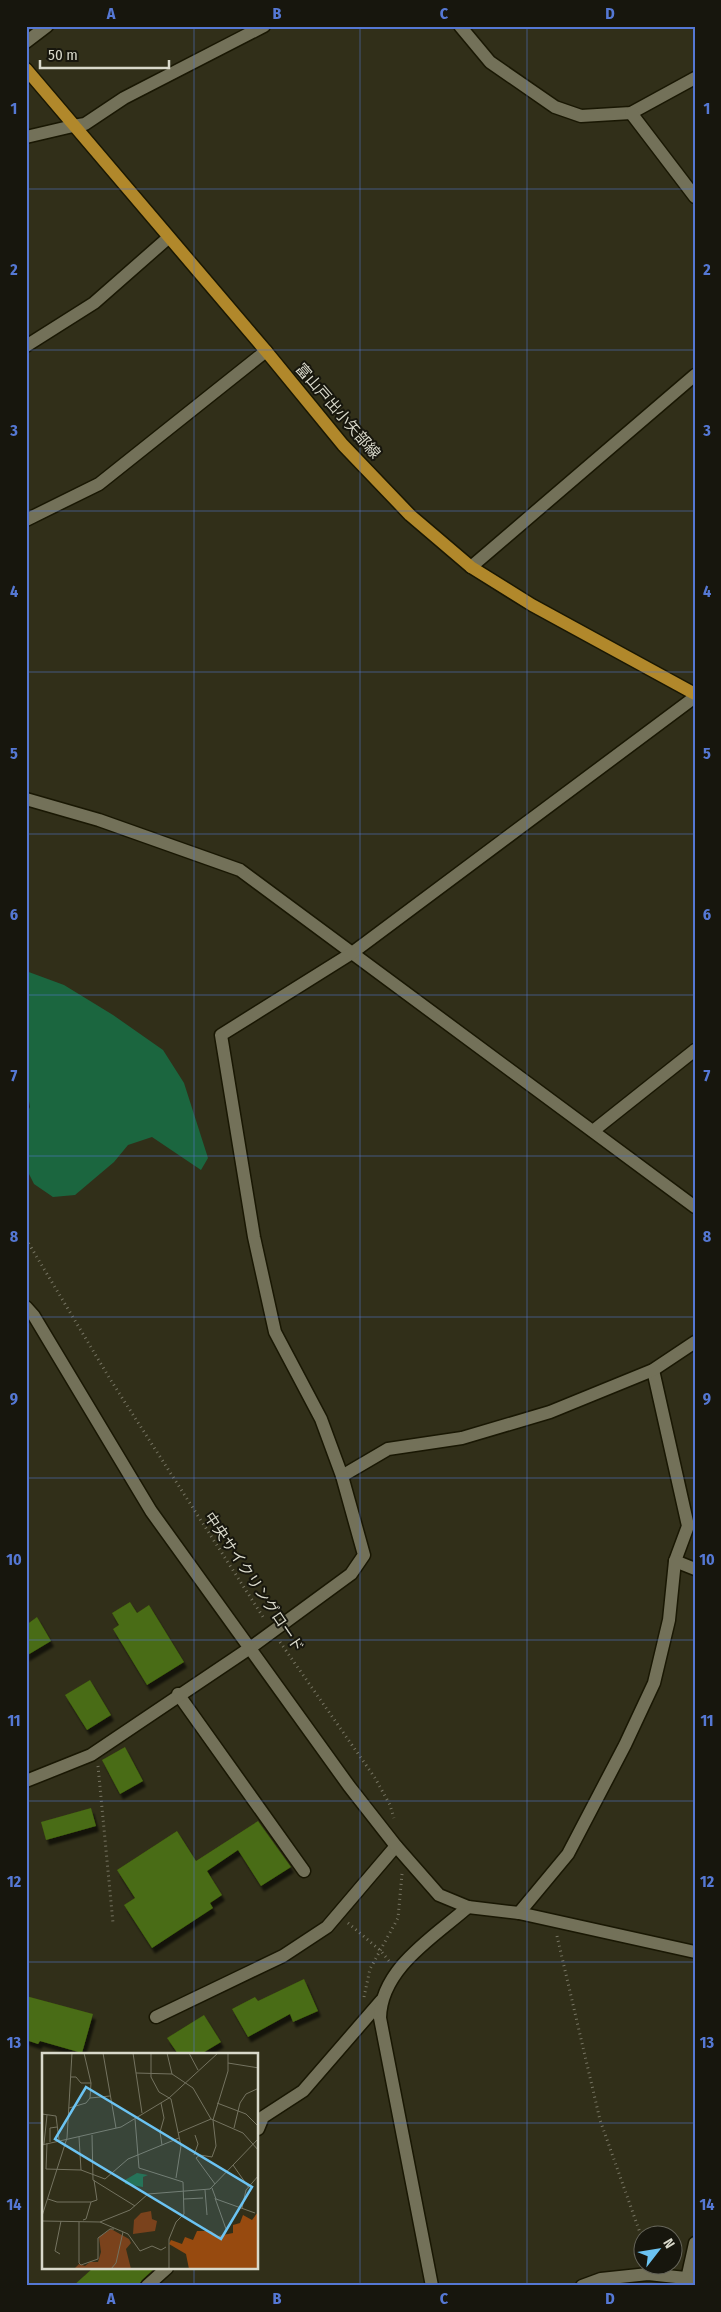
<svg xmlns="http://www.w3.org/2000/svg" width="721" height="2312" viewBox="0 0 721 2312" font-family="'Fira Sans Condensed','Noto Sans JP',sans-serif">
	<defs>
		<filter id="shadow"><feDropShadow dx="3" dy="5.5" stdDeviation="1" flood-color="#0009"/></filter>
	</defs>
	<rect width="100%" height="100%" fill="#312f19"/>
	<!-- water -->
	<polygon fill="#1b663f" points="26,971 64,985 113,1015 163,1050 184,1083 208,1158 201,1170 152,1137 128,1145 114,1162 75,1195 53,1197 34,1184 26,1168 26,1115 30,1107 26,1085"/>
	<!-- building -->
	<g fill="#486c12" filter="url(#shadow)">
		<polygon points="130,1602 137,1613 149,1605 184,1662 147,1685 113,1629 119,1625 112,1613"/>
		<polygon points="37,1617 51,1641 26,1656 26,1625"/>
		<polygon points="90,1680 111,1715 87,1730 65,1695"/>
		<polygon points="125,1747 143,1781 120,1794 102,1760"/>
		<polygon points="91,1808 96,1826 46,1840 41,1822"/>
		<polygon points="258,1821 291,1867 261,1886 238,1850 207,1871 222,1895 210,1903 213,1908 152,1948 124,1905 135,1898 117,1870 177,1831 196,1861"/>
		<polygon points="304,1979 318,2011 293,2022 290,2014 248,2037 232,2009 255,1997 258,2001"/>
		<polygon points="26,1996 93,2014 82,2053 40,2041 38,2044 26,2040"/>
		<polygon points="204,2015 221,2042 201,2054 178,2054 167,2038"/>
		<polygon points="93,2268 155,2268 142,2280 139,2286 73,2286"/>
	</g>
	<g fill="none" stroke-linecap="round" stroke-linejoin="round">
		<!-- minor casing -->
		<g stroke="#191703" stroke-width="15">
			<g id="minor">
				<polyline points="460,26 490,62 555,107 581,116 631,113 695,78"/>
				<polyline points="26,42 47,26"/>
				<polyline points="631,113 695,197"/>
				<polyline points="73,126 85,124 124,98 264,26"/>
				<polyline points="26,346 94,303 168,238"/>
				<polyline points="26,520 99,484 266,351"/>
				<polyline points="471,567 695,375"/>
				<polyline points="26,799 99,820 240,870 695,1207"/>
				<polyline points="593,1131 695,1050"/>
				<polyline points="653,1370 688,1526 675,1561"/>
				<polyline points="342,1476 388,1449 462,1438 550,1412 653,1370 695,1342"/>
				<polyline points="178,1694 304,1871"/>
				<polyline points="26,1781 91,1755 250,1648 351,1574 364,1555 342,1476 321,1419 275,1332 254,1237 221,1035 352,953 695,697"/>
				<polyline points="519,1913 568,1854 625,1745 654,1683 669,1620 675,1561 695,1569"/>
				<polyline points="156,2017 283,1956 327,1927 396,1846"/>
				<polyline points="258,2129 263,2117 303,2091 381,2001"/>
				<polyline points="687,2279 695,2243"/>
				<polyline points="147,2286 167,2268"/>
				<path d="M432 2286 380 2018C381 1968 434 1937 468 1907"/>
				<polyline points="582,2286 601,2279 648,2274 695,2279"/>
			</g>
		</g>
		<!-- tertiary casing -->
		<g stroke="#191703" stroke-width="15">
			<g id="tertiary">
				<polyline points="26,137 73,126"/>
				<polyline points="26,1307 34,1316 151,1511 349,1786 396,1846 439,1895 468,1907 519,1913 695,1952"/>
			</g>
		</g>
		<!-- primary casing -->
		<g stroke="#191703" stroke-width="15">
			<polyline id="primary" points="26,69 266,351 343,445 410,515 471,567 532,605 695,694"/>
		</g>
		<!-- path -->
		<g stroke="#777563" stroke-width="3" stroke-dasharray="1 4" stroke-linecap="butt">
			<polyline points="26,1239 110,1379 265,1620"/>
			<polyline points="280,1642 375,1778 390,1805 394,1818"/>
			<polyline points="98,1766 113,1923"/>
			<polyline points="348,1923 381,1951 389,1961"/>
			<polyline points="557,1936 600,2120 644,2244"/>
			<polyline points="364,1997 370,1969 398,1918 402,1874"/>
		</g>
		<!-- minor -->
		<use href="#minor" stroke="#737159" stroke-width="12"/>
		<!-- tertiary -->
		<use href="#tertiary" stroke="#737159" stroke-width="12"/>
		<!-- primary -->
		<use href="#primary" stroke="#b1882b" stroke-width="12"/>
	</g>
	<!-- grid -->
	<path fill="none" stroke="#5578d4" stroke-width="1" stroke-opacity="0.55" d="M194 26V2054M360 26V2286M527 26V2286M26 189H695M26 350H695M26 511H695M26 672H695M26 834H695M26 995H695M26 1156H695M26 1317H695M26 1478H695M26 1640H695M26 1801H695M26 1962H695M26 2123H44M258 2123H695M194 2268V2286"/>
	<g text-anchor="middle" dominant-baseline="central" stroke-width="4" stroke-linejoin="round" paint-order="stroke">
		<!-- street labels -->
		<g font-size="15" fill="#d9d9cb" stroke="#17160d">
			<text transform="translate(338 411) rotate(49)">富山戸出小矢部線</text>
			<text transform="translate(254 1582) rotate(56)">中央サイクリングロード</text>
		</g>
	</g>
	<!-- overview -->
	<g transform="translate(42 2053)">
		<rect width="216" height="216" fill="#312f19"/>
		<path d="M109 158 110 166 115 168 113 178 91 181 92 167 99 160ZM69 176 87 186 89 190 84 196 89 216H32L37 211 43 213 48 209H56L59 199 57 184Z" fill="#7a421c"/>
		<path d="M216 159V216H147L144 201 127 191 129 187 140 191 143 184 151 187 155 178H169L176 183 191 180V172L198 170 201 162 210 167Z" fill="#974a0f"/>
		<path d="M95 120 106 122 101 124V134L83 131V127Z" fill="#1b663f"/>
		<path fill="none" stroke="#747360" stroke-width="1" d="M61 0 74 75M91 0 100 60M109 0V24L117 39 129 46 139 93 134 125M125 0 130 21 151 35 169 66 201 80 217 98M147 0 156 17M186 10 217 15M94 20 130 21M29 24H34L39 30H49M48 45 68 43M119 50 122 65 118 79 120 92M175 50 204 61 217 74M27 55 44 50 48 45 49 30 42 0M0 61 14 63 17 87M93 66 97 115 141 129 142 161 134 169 127 186V216M192 75 198 50 204 41 217 35M136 80 169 66M50 82 51 127 93 153M37 84 39 117M8 89V75L15 74M5 90 4 116 39 117 63 126 86 106 137 85M2 91 5 62M0 92 79 74 127 45 176 0M152 102 156 91 153 82M191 112 207 135M173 131 154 105 158 102 170 104 174 93 171 67 186 18V0M170 135 174 146 213 160M163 137 165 162M173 145 184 176M6 146 15 149H49M142 146 161 145M200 155 204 137 217 122M0 163 25 85 30 0M41 167 44 166 49 149 55 147 52 127M0 168 58 169 86 181 98 198 110 193 119 197 124 194M37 169V210L39 212 56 206V185L68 176H72M58 169 88 157 106 141 168 136 217 85M18 201 13 198 19 168M69 216 74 210 81 179"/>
		<path fill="#6bc3f2" fill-opacity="0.15" stroke="#6bc3f2" stroke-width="2.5" d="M44 34 210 134 179 186 13 86Z"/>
		<rect width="216" height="216" fill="none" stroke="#d9d9cb" stroke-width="2.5"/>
	</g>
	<!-- border -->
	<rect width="721" height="2312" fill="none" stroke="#17160d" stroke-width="55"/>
	<!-- north arrow -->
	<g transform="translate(658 2250) rotate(59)"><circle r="24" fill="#17160d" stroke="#656459"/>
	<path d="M0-4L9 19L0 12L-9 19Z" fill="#6bc3f2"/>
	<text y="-8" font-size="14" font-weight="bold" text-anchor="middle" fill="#d9d9cb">N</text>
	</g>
	<!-- scale -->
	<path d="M40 60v8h129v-8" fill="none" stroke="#d9d9cb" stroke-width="2.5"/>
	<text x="48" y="60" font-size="15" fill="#d9d9cb" stroke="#17160d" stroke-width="4" paint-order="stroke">50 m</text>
	<rect x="28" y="28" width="666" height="2256" fill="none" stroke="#5578d4" stroke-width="2"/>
	<g font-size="16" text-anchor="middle" font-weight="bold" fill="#5578d4">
		<text x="111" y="19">A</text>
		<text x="277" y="19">B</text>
		<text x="444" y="19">C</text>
		<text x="610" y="19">D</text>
		<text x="14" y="114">1</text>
		<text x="707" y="114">1</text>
		<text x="14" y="275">2</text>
		<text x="707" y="275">2</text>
		<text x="14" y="436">3</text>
		<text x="707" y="436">3</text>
		<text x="14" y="597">4</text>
		<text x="707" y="597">4</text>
		<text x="14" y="759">5</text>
		<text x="707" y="759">5</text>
		<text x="14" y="920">6</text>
		<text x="707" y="920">6</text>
		<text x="14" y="1081">7</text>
		<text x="707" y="1081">7</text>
		<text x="14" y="1242">8</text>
		<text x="707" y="1242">8</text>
		<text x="14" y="1404">9</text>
		<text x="707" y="1404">9</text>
		<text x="14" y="1565">10</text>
		<text x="707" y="1565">10</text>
		<text x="14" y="1726">11</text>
		<text x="707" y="1726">11</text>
		<text x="14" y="1887">12</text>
		<text x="707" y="1887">12</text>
		<text x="14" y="2048">13</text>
		<text x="707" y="2048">13</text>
		<text x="14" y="2210">14</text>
		<text x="707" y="2210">14</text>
		<text x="111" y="2304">A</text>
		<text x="277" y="2304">B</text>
		<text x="444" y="2304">C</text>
		<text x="610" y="2304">D</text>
	</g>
</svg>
